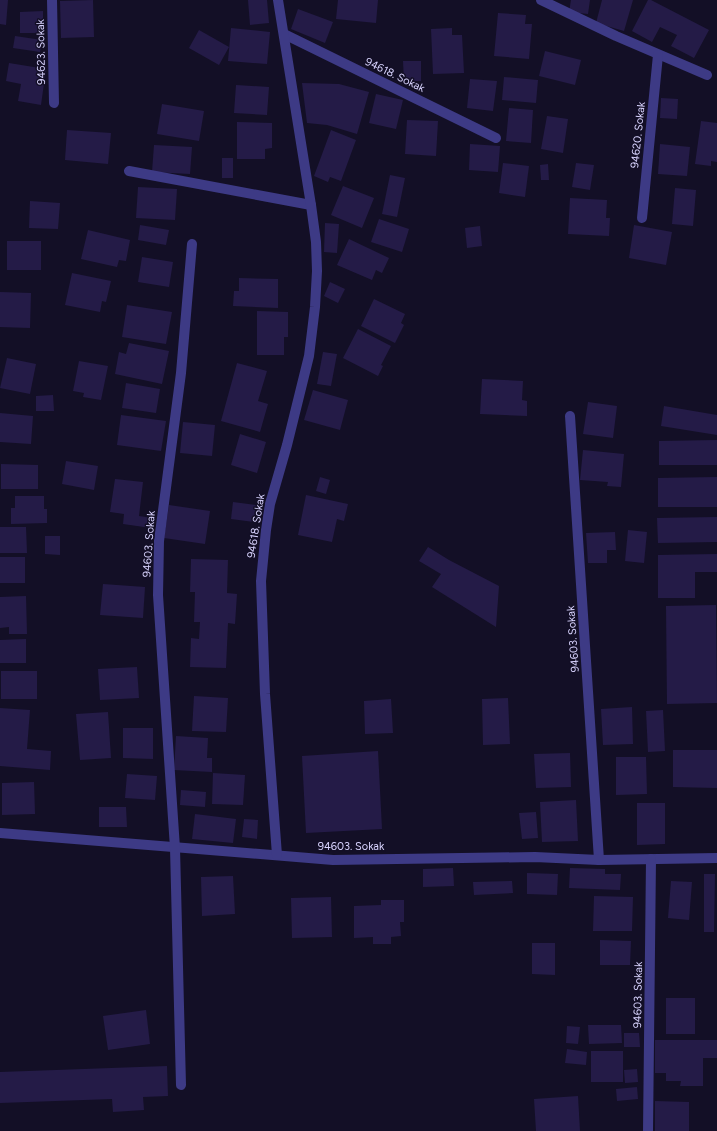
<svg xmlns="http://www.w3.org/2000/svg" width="717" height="1131" viewBox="0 0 717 1131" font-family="Figtree,sans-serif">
	<rect width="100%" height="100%" fill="#130f26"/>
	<!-- building -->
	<g fill="#241b47">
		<polygon points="0,0 8,0 6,25 0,24"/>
		<polygon points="93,0 94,37 61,38 60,1"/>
		<polygon points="248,0 267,0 269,23 250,25"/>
		<polygon points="338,0 378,0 376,23 336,19"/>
		<polygon points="571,0 590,0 588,14 569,12"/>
		<polygon points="602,0 633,0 624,31 596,23"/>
		<polygon points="648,0 651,0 709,30 694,58 671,46 677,35 660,27 652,42 632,31"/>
		<polygon points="298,9 333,22 325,43 291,29"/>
		<polygon points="43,11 43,33 20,33 20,12"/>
		<polygon points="498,13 526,15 525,24 532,24 529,59 494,56"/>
		<polygon points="231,28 270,32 267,64 228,61"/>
		<polygon points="452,28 452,35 462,35 464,73 433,74 431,29"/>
		<polygon points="199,30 229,47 219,65 189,48"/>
		<polygon points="15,36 42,40 40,52 13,48"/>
		<polygon points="545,51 581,60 575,85 539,76"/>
		<polygon points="403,61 421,61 421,81 404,81"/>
		<polygon points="9,63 46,69 41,105 18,101 21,84 6,81"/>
		<polygon points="504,77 538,80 536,103 502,100"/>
		<polygon points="470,79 497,81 493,111 467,108"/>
		<polygon points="302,83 339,84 369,92 357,134 327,125 307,123"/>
		<polygon points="236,85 269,87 267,115 234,113"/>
		<polygon points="376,94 403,100 396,129 369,123"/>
		<polygon points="661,98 678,99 677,119 660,118"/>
		<polygon points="162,104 204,111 199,141 157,134"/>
		<polygon points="509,108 533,110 531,143 506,141"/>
		<polygon points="547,116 568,119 563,153 541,149"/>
		<polygon points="407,120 438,121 436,156 405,154"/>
		<polygon points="701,121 717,123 717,162 711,161 711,166 695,164"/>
		<polygon points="237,122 272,123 272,148 265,149 265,159 237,159"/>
		<polygon points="67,130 111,133 108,164 65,160"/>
		<polygon points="331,130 356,140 341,181 330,177 328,182 314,176"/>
		<polygon points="470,144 500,146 498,172 469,170"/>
		<polygon points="660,144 690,147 687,176 658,174"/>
		<polygon points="154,145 192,147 190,174 152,172"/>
		<rect x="222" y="158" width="11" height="20"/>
		<polygon points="503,163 529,166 525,197 499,193"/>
		<polygon points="576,163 594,165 590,190 572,187"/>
		<polygon points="548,164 549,180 541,180 540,165"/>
		<polygon points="390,175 405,178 397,217 382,214"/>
		<polygon points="343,186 374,198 362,228 331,215"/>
		<polygon points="138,187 177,189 175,220 136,218"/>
		<polygon points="675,188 696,190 693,226 672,224"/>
		<polygon points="570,198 607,200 606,218 610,218 609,236 568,234"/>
		<polygon points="30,201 60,203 58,229 29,228"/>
		<polygon points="379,219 409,229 402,252 371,242"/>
		<polygon points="325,223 339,224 337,253 324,252"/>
		<polygon points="140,225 169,230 166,245 138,240"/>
		<polygon points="634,225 672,232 666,265 629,258"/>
		<polygon points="480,226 482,246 467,248 465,228"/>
		<polygon points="88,230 130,240 126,261 119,260 117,267 81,259"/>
		<polygon points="349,239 389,258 382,273 376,270 372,280 337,265"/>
		<rect x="7" y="241" width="34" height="29"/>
		<polygon points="142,257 173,262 169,287 138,282"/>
		<polygon points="72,273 111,281 106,302 102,301 100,312 65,305"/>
		<polygon points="239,278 278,279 278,308 233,306 234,291 239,291"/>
		<polygon points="330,282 345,289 338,303 324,296"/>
		<polygon points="0,292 31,293 30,328 0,327"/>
		<polygon points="374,299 405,314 401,323 404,325 395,343 361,326"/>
		<polygon points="127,305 172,312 166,344 122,337"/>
		<polygon points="257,311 288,312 288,337 284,337 284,355 257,355"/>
		<polygon points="358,329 391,346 381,365 383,366 378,376 343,358"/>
		<polygon points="129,343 169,351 162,384 115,374 119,352 126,354"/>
		<polygon points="323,352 337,354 331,386 317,384"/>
		<polygon points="7,358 36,364 30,394 0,388"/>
		<polygon points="79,361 108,366 101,400 83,397 84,393 73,391"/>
		<polygon points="237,363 267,371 258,401 268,404 260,432 221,421"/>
		<polygon points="482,379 523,381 522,400 527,401 527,416 480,414"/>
		<polygon points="126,383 160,389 156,413 122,408"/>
		<polygon points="313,390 348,400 340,430 304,420"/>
		<polygon points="53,395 54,411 36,411 36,396"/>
		<polygon points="588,402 617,406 613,438 583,434"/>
		<polygon points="664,406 717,415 717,435 661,426"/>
		<polygon points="0,413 33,416 31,444 0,442"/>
		<polygon points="121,415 166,421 161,451 117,445"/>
		<polygon points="183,422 215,425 212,456 180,453"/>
		<polygon points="240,434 266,442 257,473 231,465"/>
		<polygon points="717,440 717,465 659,465 659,441"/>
		<polygon points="583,450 624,454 621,487 607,486 608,482 580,480"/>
		<polygon points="66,461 98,466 94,490 62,484"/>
		<polygon points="1,464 38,465 38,489 1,489"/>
		<polygon points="320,477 330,480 326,494 316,491"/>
		<polygon points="717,477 717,507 658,507 658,478"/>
		<polygon points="115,479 143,482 139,516 152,518 151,528 123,524 124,514 110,512"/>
		<polygon points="306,495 348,504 344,521 337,519 332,542 298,535"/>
		<polygon points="15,496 44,496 44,509 47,509 47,523 11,524 11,508 15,508"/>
		<polygon points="233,502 256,505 254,522 231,519"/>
		<polygon points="169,505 210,511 205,544 164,538"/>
		<polygon points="717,517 717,542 658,543 657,518"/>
		<polygon points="0,527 26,527 27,553 0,553"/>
		<polygon points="628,530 647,532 644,563 625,561"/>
		<polygon points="615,532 616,550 607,550 607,563 588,563 586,533"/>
		<polygon points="45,536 60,536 60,555 45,554"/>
		<polygon points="428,547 449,560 499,586 496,627 432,587 441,574 419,561"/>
		<polygon points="717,554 717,572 695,572 695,598 658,598 658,555"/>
		<rect x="0" y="557" width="25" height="26"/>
		<polygon points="191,559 228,560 227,593 237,594 235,624 228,623 226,668 190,667 191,638 199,639 200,622 194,622 195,592 190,592"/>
		<polygon points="103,584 145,587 143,618 100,615"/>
		<polygon points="26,596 27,634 9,634 9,627 0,628 0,597"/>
		<polygon points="716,605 717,703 667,704 666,606"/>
		<polygon points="26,639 26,663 0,663 0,640"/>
		<polygon points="137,667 139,698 100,700 98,669"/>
		<rect x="1" y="671" width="36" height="28"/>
		<polygon points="194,696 228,698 226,732 192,731"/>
		<polygon points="508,698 510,744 483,745 482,699"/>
		<polygon points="391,699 393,733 365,734 364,701"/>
		<polygon points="632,707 633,744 603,745 601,709"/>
		<polygon points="0,708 30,710 27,749 51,751 50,770 0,766"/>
		<polygon points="663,710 665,751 648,752 646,711"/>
		<polygon points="108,712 111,758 80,760 76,714"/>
		<polygon points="123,728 153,728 153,759 123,758"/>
		<polygon points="176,736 208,738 207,758 212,758 212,772 174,770"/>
		<polygon points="673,750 717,750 717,788 673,787"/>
		<polygon points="378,751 382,829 306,833 302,756"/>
		<polygon points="570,753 571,787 536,788 534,754"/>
		<polygon points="616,757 646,757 647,794 616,795"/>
		<polygon points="213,773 245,775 243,805 212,804"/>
		<polygon points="127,774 157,776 155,800 125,798"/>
		<polygon points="34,782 35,814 2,815 2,783"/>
		<polygon points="181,790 206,792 205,807 180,805"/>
		<polygon points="576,800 578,841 542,842 540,802"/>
		<polygon points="637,803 665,803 665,844 637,845"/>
		<polygon points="99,807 126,807 127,827 99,827"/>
		<polygon points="536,812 538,838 522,839 519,813"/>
		<polygon points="195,814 236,819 233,843 192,839"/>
		<polygon points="244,819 258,820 257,839 242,837"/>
		<polygon points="453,868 454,886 423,887 423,869"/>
		<polygon points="570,868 605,869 605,874 621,874 620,890 569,888"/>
		<polygon points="527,873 558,874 557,895 527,894"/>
		<polygon points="704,874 715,874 714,932 704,932"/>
		<polygon points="233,876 235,914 202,916 201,877"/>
		<polygon points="512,881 513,893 474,895 473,882"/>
		<polygon points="671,881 692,882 689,920 668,918"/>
		<polygon points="594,896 633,897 632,931 593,931"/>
		<polygon points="331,897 332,937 292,938 291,898"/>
		<polygon points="381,900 404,900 404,922 400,922 401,936 391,937 391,944 373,944 373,937 354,938 354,906 381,905"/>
		<polygon points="600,940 631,941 630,965 600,965"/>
		<polygon points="532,943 555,943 555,975 532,974"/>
		<rect x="666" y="998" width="29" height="36"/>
		<polygon points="146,1010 150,1044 108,1050 103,1016"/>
		<polygon points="588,1025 621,1025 622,1043 589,1044"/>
		<polygon points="567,1026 580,1027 578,1044 566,1043"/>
		<polygon points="624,1033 639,1033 640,1047 624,1047"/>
		<polygon points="655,1040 717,1040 717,1058 703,1058 703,1086 680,1086 681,1081 666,1081 666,1073 655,1073"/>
		<polygon points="567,1049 587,1052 586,1065 565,1063"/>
		<rect x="591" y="1051" width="32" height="31"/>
		<polygon points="167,1066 168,1096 143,1097 144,1110 113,1112 112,1099 0,1103 0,1072"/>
		<polygon points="637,1069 638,1082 625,1083 624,1070"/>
		<polygon points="637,1087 638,1099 617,1101 616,1089"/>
		<polygon points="578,1096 580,1131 536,1131 534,1099"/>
		<polygon points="655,1101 689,1102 689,1131 655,1131"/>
	</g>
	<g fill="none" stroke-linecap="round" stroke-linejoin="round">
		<!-- minor -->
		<g stroke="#3d3a85" stroke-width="10">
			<polyline points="52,0 54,103"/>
			<polyline points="541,0 616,36 707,75"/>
			<polyline points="284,34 496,138"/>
			<polyline points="129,171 311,205"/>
			<polyline points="642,218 658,55"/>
			<polyline points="570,416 599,860"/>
			<polyline points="0,833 333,860 535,857 599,860 717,858"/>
			<polyline points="277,855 265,694 261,581 266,530 270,504 287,445 309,356 315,307 317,271 316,242 311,205 278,0"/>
			<polyline points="181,1085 175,848 158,595 159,541 181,373 192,244"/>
			<polyline points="648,1131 651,859"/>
		</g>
	</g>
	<g text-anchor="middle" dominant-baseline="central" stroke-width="3" stroke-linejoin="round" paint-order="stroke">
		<!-- street labels -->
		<g font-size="11" fill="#d9d4ff" stroke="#130f26">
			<text transform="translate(41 52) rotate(-91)">94623. Sokak</text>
			<text transform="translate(395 75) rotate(26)">94618. Sokak</text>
			<text transform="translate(638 135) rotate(-84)">94620. Sokak</text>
			<text transform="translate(256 526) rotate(-81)">94618. Sokak</text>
			<text transform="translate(149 544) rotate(-86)">94603. Sokak</text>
			<text transform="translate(573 639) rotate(-94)">94603. Sokak</text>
			<text x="351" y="846">94603. Sokak</text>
			<text transform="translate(638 995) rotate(-89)">94603. Sokak</text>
		</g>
	</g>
</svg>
